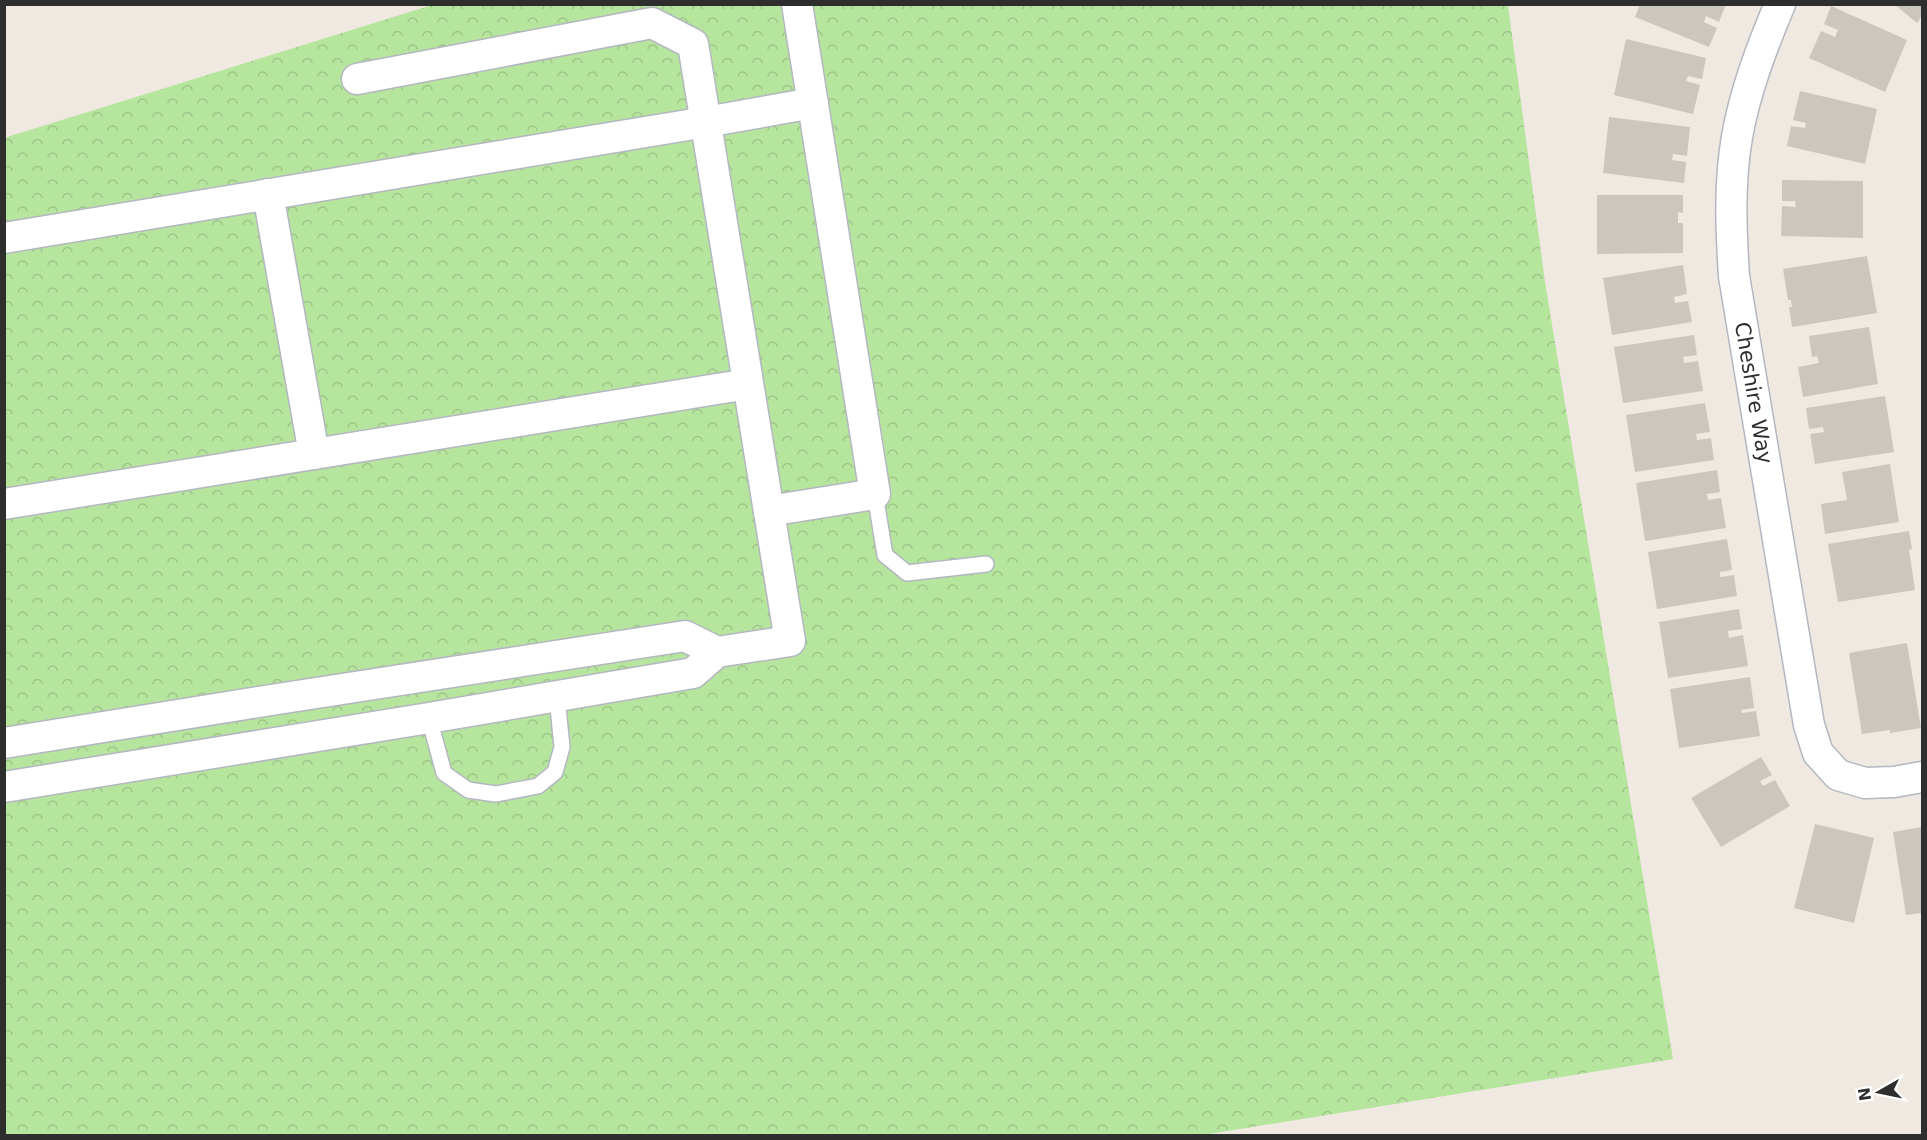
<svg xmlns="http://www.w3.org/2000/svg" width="1927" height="1140" viewBox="0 0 1927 1140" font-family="'DejaVu Sans',sans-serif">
	<defs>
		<pattern id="forest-crowns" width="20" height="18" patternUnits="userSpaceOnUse" patternTransform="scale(1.5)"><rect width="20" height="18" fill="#b6e59e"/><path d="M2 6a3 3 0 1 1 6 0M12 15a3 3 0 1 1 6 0" fill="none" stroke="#9dc588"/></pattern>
	</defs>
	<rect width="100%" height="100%" fill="#efe9e1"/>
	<!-- forest -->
	<polygon fill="url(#forest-crowns)" points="432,5 1508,5 1545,282 1673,1059 1203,1135 5,1135 4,138"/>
	<!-- building -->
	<g fill="#cbc7bf">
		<polygon points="1640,4 1726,4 1719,22 1706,16 1704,22 1717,28 1709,47 1635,17"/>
		<polygon points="1894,4 1922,4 1922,16 1917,23"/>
		<polygon points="1831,6 1907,40 1885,92 1809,58 1821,31 1835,37 1838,30 1824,24"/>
		<polygon points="1626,39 1706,58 1702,79 1688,76 1686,81 1700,85 1693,114 1614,95"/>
		<polygon points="1800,91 1877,109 1865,164 1787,146 1791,126 1805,128 1806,123 1793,120"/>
		<polygon points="1609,117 1690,127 1687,156 1673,154 1672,160 1686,162 1684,183 1603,173"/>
		<polygon points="1782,180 1863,181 1863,238 1781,236 1782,206 1796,207 1795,201 1782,201"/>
		<polygon points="1597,195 1683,195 1683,213 1678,212 1678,223 1683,223 1683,253 1597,254"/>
		<polygon points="1867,256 1877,313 1792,327 1789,307 1792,307 1791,300 1788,300 1783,269"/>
		<polygon points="1683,265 1687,294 1674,297 1675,303 1688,301 1692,322 1612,335 1603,278"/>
		<polygon points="1869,327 1878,384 1803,397 1798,367 1819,363 1817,356 1812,357 1809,336"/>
		<polygon points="1694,335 1697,355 1683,357 1684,363 1698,361 1703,391 1623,403 1614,347"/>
		<polygon points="1885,396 1894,452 1815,464 1810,434 1824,432 1823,427 1809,429 1806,408"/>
		<polygon points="1705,403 1710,432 1696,434 1697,440 1711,438 1714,460 1635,472 1626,415"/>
		<polygon points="1890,464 1899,522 1825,534 1821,504 1847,500 1842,472"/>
		<polygon points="1717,470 1720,492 1707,494 1708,500 1721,498 1726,528 1645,541 1636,483"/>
		<polygon points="1909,531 1912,549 1909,550 1915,590 1838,602 1828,544"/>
		<polygon points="1727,539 1732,570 1720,572 1720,577 1734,575 1737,596 1657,609 1648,552"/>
		<polygon points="1739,609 1742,629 1728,631 1729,638 1743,635 1748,666 1668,678 1659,622"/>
		<polygon points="1907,643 1921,728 1890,733 1890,730 1862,734 1849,653"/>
		<polygon points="1750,677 1754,708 1741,710 1742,713 1756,711 1760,736 1679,748 1670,689"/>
		<polygon points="1761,757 1772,775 1760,781 1763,786 1775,780 1790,806 1721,847 1691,798"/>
		<polygon points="1815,824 1874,838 1854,923 1794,908"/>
		<polygon points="1922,827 1922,913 1906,915 1893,832"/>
	</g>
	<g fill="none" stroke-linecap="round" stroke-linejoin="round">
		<!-- service casing -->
		<g stroke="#b4b7c1" stroke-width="18">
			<g id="service">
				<polyline points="875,494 885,555 907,573 986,564"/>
				<polyline points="429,718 444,773 468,790 496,794 538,786 555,772 562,747 557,697"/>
			</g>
		</g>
		<!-- minor casing -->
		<g stroke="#b4b7c1" stroke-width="33">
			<g id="minor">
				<path id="s1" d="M1780 4C1762 47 1745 91 1737 137 1729 183 1731 230 1734 276L1809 725 1818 753 1838 775 1865 783 1894 782 1922 777"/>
				<polyline points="357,79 652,23 693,44 790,641 717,652"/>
				<polyline points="268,194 314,454"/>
				<polyline points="4,238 706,122 813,103"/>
				<polyline points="4,504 748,384"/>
				<polyline points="769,511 875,494 797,4"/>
				<polyline points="4,743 271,700 685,636 717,652 693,673 429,718 4,787"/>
			</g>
		</g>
		<!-- service -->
		<use href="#service" stroke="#fff" stroke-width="15"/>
		<!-- minor -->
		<use href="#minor" stroke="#fff" stroke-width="30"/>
	</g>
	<g text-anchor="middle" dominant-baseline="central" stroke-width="6" stroke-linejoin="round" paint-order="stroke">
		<!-- street labels -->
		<g font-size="21" fill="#2e2e2e" stroke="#fff">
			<text stroke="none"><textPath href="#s1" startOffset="398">Cheshire Way</textPath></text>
		</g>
	</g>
	<!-- border -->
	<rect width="1927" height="1140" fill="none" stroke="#2e2e2e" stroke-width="12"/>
	<!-- north arrow -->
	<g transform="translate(1879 1092) rotate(261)" stroke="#ffffff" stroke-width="4.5" paint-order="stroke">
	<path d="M0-4.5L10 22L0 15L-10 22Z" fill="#2e2e2e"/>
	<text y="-9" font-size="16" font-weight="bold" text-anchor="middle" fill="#2e2e2e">N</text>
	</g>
</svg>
